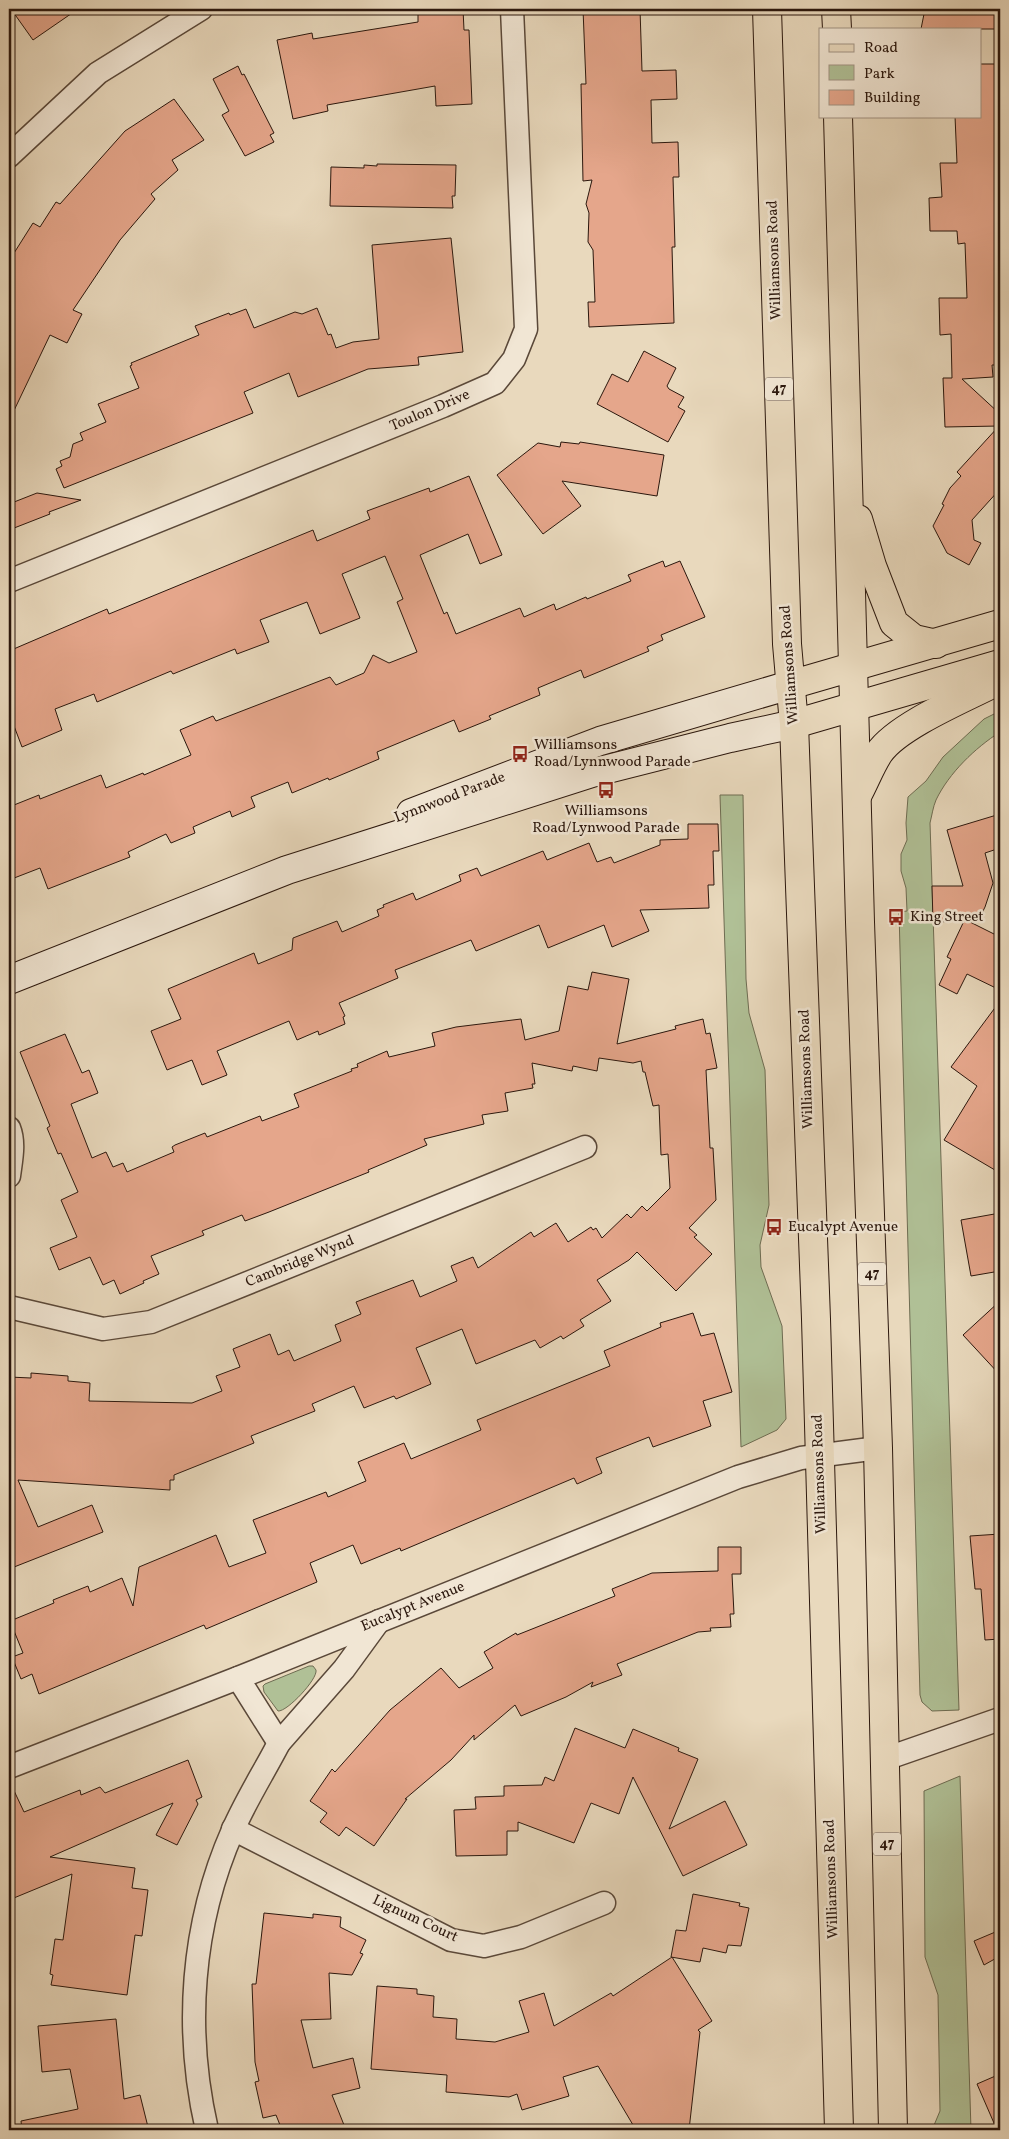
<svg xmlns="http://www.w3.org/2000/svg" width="1009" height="2139" viewBox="0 0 1009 2139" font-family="Vollkorn,serif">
	<rect width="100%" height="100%" fill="#e9d9bd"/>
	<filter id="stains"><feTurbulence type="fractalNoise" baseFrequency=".004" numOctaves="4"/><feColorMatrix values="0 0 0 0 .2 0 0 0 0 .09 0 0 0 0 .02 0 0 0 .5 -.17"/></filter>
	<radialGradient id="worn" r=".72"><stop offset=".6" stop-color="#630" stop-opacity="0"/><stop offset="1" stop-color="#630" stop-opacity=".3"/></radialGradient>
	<!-- green -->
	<g fill="#b0c096" stroke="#6e6c52">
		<path d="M1000 711V732C975 748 949 773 936 800 933 807 932 815 930 823L959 1710 932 1711 922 1702 920 1695 899 912 907 911 906 888 901 871V854L907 840 906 823 908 797 926 781 943 757 984 719Z"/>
		<polygon points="720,795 743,795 746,979 749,1013 765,1070 769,1205 760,1245 761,1267 782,1326 786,1419 777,1430 741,1447"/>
		<path d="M309 1666H313L316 1670C318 1679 287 1712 278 1711L264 1692 263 1686 265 1684Z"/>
		<polygon points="960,1776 971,2130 932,2130 940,2111 938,1995 925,1957 924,1791"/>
	</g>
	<!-- building -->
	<g fill="#e5a68b" stroke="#2b170d">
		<polygon points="11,9 78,9 33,40"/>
		<polygon points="418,9 463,9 464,30 469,30 472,104 436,106 435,86 327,105 328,111 293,119 277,40 312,33 313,39 418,22"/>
		<polygon points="583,9 640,9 642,71 676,70 677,99 651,100 652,143 678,142 679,177 673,177 675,247 672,247 674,323 589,327 588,302 595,302 593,250 588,242 589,213 586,204 592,180 583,181 581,84 586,84"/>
		<polygon points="925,9 1000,9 996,29 921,29"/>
		<polygon points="980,64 1000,64 1000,365 992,365 993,377 962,379 1000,414 1000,489 972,520 974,540 981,543 969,565 947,553 933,526 944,505 942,504 950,488 961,476 957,472 999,426 945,427 943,378 952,378 951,334 940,335 939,298 967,298 965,243 958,244 957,231 930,231 929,198 942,197 940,163 957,163 955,116 980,116"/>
		<polygon points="238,66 242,75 244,74 274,133 270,135 274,142 245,156 222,115 229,111 213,79"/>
		<polygon points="174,99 204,140 172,160 178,170 151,194 155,199 120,240 73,310 82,314 67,343 50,335 9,421 9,261 33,223 40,227 56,202 60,204 125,131"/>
		<polygon points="377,164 456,165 455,196 452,196 453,208 330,206 331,167 364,168 364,165 377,166"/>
		<polygon points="451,238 463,352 418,357 419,365 368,369 298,397 289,373 244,392 253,413 64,488 56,469 62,466 60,461 70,457 73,444 83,440 80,433 106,422 98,404 139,388 130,366 132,365 131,363 199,335 195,326 229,313 230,315 246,309 254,328 295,312 302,314 317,308 328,335 331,334 336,348 353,342 379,339 372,245"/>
		<polygon points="644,351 676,368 667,386 669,389 684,397 678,407 685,411 668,442 597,404 612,374 628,382"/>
		<polygon points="561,442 579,444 580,442 664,455 657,496 562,481 581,506 543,534 497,475 538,443 560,447"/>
		<polygon points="469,476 502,555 480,564 468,534 420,555 444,614 447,612 456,634 520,608 524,617 554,604 556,610 586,597 587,599 631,581 628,575 663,561 665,567 680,561 705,617 661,635 663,640 647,647 649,651 584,678 581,670 538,688 540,695 489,716 491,719 459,732 454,720 377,752 379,759 329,780 328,778 292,793 288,782 251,797 255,807 232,817 230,811 193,827 195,833 171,843 166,834 128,852 130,857 48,889 40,868 9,880 9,807 39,795 40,799 101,775 106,788 143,773 144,775 191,755 180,730 213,716 216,721 330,677 336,685 364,673 373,655 389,663 417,652 397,602 403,599 385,556 342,574 360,618 320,634 307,602 260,620 269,642 237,654 235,649 173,674 171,671 97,702 94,694 55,709 62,730 22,747 14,726 9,729 9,651 107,609 109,614 313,530 317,541 370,519 367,511 429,488 430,492"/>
		<polygon points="37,493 81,500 49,512 50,514 9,530 9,504"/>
		<polygon points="1000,814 1000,848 985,853 993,883 985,907 978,921 968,921 1000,937 1000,990 967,974 957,994 939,985 951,959 947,957 964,921 933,922 932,886 963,886 947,830"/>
		<polygon points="688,824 718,824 719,851 713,851 714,885 708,885 709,908 640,910 649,931 612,947 604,925 548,948 539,925 476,951 471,940 395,970 398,978 339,1003 345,1016 343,1017 345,1024 319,1035 318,1031 297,1040 289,1021 217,1051 227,1075 202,1085 192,1060 167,1070 151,1031 181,1019 168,989 254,953 258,964 292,950 293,938 337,921 342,932 379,916 377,910 384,907 383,905 413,893 416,900 461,881 459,875 477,868 481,876 543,851 547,860 589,843 597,862 611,857 614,863 660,845 660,840 688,839"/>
		<polygon points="592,972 629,979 617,1044 676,1029 675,1026 703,1019 706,1034 710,1033 717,1068 706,1070 710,1148 713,1148 716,1200 689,1228 697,1235 694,1237 712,1254 676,1291 637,1252 629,1260 597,1280 611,1301 580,1320 584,1326 563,1339 561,1336 540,1348 535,1340 476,1364 462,1329 416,1348 431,1384 396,1399 394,1396 364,1408 354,1386 312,1404 315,1411 251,1436 254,1443 174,1475 174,1480 170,1480 170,1490 18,1480 38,1527 92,1505 103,1532 9,1569 9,1377 31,1378 31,1373 68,1376 68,1381 90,1383 89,1401 192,1403 222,1391 216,1376 240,1367 233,1349 270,1334 278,1355 289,1350 294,1361 341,1341 335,1325 361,1314 356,1302 413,1280 420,1297 457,1281 451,1266 473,1257 478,1268 531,1232 534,1237 556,1223 568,1242 591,1227 593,1230 596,1228 602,1238 627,1214 631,1218 642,1206 647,1211 670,1188 668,1154 661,1155 659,1105 653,1106 645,1072 643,1072 641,1061 633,1063 599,1058 597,1071 573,1066 572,1071 532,1063 535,1084 532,1084 533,1088 505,1093 508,1111 482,1115 484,1124 424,1139 427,1145 368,1170 369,1172 269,1212 245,1221 242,1215 202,1231 204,1235 151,1256 159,1274 143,1281 144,1283 120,1294 114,1280 103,1285 90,1257 59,1270 50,1248 77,1237 61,1200 78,1192 61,1153 58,1154 47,1128 50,1126 20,1052 65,1034 82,1073 89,1070 98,1093 71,1104 92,1158 106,1152 113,1167 123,1163 127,1172 174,1152 172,1147 175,1145 205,1133 207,1137 260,1116 262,1121 299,1107 294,1094 352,1071 351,1069 358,1067 357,1064 387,1051 389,1057 435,1046 432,1033 456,1027 521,1019 525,1040 559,1031 568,986 588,990"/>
		<polygon points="1000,1001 1000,1173 944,1140 977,1086 951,1067"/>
		<polygon points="1000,1213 1000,1271 971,1276 961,1220"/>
		<polygon points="1000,1301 1000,1375 963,1335"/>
		<polygon points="693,1313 701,1336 714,1333 732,1392 703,1401 711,1426 653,1447 649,1437 596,1458 602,1473 577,1484 574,1478 401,1551 400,1548 361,1564 353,1545 310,1563 317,1582 206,1629 204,1625 39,1694 32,1674 21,1679 12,1657 23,1653 10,1621 54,1603 53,1600 88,1586 90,1592 122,1578 133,1606 139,1567 216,1535 229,1567 266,1553 253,1520 326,1492 328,1497 366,1481 358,1462 404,1443 411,1459 481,1430 477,1420 610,1366 604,1351 661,1327 660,1323"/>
		<polygon points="1000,1534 1000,1639 985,1640 981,1589 975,1589 970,1536"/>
		<polygon points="718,1547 741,1547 741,1574 732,1574 734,1614 730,1614 731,1627 710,1628 711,1631 698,1632 617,1664 622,1675 591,1687 593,1682 566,1697 521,1716 515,1705 474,1740 474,1735 451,1760 405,1799 407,1799 374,1846 346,1827 339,1836 320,1822 327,1813 310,1801 332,1769 335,1772 390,1710 441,1668 459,1688 493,1668 484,1652 516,1633 517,1635 615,1596 612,1589 652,1573 718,1571"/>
		<polygon points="575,1728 625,1748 633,1729 679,1748 678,1751 698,1759 669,1829 725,1801 747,1845 683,1876 633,1777 619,1814 591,1803 574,1843 518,1822 518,1831 507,1831 507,1855 456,1856 454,1810 476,1809 475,1797 504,1796 504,1786 542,1785 545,1777 554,1781"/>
		<polygon points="188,1760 202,1797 196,1800 198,1804 177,1845 156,1835 173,1803 50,1857 135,1868 132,1888 148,1890 142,1936 135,1935 127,1995 51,1985 53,1975 50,1974 55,1939 63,1940 72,1874 9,1900 9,1780 24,1812 80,1790 81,1795 100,1787 105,1793"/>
		<polygon points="693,1894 740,1903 739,1906 749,1908 741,1946 728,1945 726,1953 703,1948 700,1962 671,1957 676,1930 686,1931"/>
		<polygon points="264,1913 313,1918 313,1914 341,1917 340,1927 366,1940 360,1953 363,1954 352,1975 329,1973 331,2019 301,2020 313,2068 353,2058 360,2088 332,2095 346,2130 282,2130 276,2115 263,2118 255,2082 259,2081 255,2062 252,1984 256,1984"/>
		<polygon points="1000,1930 1000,1956 984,1965 974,1941"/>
		<polygon points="672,1957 712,2021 698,2030 700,2032 689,2130 636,2130 598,2066 563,2077 569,2096 522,2110 517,2094 509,2097 446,2092 447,2075 371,2069 377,1986 417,1989 417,1994 434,1996 433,2017 457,2019 456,2039 495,2042 529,2032 519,2001 544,1993 554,2026 611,1993 613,1996"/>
		<polygon points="116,2019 124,2099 140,2095 148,2127 134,2130 22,2130 21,2121 78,2109 70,2069 42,2072 38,2026"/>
		<polygon points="1000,2074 1000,2130 997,2130 977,2084"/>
	</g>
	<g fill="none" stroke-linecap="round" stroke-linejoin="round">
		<!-- street casing -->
		<g stroke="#5a4839" stroke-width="25">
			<g id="street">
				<polyline points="9,156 98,73 201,9"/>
				<polyline points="9,581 443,406 495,383 514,359 526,329 512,9"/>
				<path d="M9 1128C15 1143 11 1160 9 1176"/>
				<polyline points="9,1307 103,1329 151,1322 585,1147"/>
				<polyline points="238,1678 279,1743 344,1669 379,1621"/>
				<polyline points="885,1759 1000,1719"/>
				<polyline points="9,1767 238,1678 738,1477 801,1458 878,1448"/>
				<polyline points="233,1829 451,1940 484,1946 521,1937 604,1903"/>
				<path d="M207 2130C184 2030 191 1925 233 1830 246 1800 264 1772 279 1743"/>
			</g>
		</g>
		<!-- secondary casing -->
		<g stroke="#2b170d" stroke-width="30">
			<g id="secondary">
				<polyline points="411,813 600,741 790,685"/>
				<polyline points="9,980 287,870 592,773 730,738 794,724"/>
			</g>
		</g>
		<!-- primary casing -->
		<g stroke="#2b170d" stroke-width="30">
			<g id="primary">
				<polyline points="767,9 787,644 794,724 816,1319 839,2130"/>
				<polyline points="836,9 837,29"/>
				<polyline points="838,116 860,922 878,1448 893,2130"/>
				<polyline points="858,519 872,566 894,623 914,639 936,644"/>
				<polyline points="790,685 1000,624"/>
				<polyline points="794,724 1000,664"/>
				<path d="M858 794C865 781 871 765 879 753 898 725 969 696 1000 680"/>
			</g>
		</g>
		<!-- street -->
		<use href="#street" stroke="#f1e6d4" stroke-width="22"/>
		<!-- secondary -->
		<use href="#secondary" stroke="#f1e6d4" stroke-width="28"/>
		<!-- primary -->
		<use href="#primary" stroke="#e9d9bd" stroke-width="28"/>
	</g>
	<!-- icons -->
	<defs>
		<g id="bus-bare" transform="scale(1.35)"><path d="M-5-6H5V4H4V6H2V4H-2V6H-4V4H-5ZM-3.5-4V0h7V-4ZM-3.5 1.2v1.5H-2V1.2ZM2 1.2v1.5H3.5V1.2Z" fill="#8f2418" stroke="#f1e6d4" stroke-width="2.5" paint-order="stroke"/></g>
	</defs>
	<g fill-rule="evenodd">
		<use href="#bus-bare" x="520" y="754"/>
		<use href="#bus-bare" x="606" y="790"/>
		<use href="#bus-bare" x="896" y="917"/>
		<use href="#bus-bare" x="774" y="1227"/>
	</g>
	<g text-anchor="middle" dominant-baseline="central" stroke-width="5" stroke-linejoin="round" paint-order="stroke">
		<!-- shield labels -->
		<g fill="#f1e6d4" stroke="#665549" stroke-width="1">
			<rect x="765" y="377.5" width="28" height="23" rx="4"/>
			<rect x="858" y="1262.5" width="28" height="23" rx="4"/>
			<rect x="873" y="1832.5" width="28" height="23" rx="4"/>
		</g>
		<g font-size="14" font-weight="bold" fill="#2b170d">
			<text x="779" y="389">47</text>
			<text x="872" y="1274">47</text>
			<text x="887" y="1844">47</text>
		</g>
		<!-- street labels -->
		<g font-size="15" fill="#2b170d" stroke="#f1e6d4">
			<text transform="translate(775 260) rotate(-92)">Williamsons Road</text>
			<text transform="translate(430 411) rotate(-23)">Toulon Drive</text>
			<text transform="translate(790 665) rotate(-94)">Williamsons Road</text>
			<text transform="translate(450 798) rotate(-21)">Lynnwood Parade</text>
			<text transform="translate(807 1069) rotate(-92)">Williamsons Road</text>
			<text transform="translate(300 1262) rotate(-22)">Cambridge Wynd</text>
			<text transform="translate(820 1474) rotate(-92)">Williamsons Road</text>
			<text transform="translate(413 1607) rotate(-22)">Eucalypt Avenue</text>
			<text transform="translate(832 1879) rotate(-92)">Williamsons Road</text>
			<text transform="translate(415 1919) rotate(25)">Lignum Court</text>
		</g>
		<!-- poi labels -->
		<g font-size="15" fill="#2b170d" stroke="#f1e6d4" text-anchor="start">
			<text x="534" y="745">Williamsons<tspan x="534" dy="17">Road/Lynnwood Parade</tspan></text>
			<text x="606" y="811" text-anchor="middle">Williamsons<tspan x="606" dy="17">Road/Lynwood Parade</tspan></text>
			<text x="910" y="917">King Street</text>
			<text x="788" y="1227">Eucalypt Avenue</text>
		</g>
	</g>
	<!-- margin -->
	<rect width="1009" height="2139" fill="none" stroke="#e9d9bd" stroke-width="30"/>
	<rect x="10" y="10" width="989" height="2119" fill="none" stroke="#2b170d" stroke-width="2.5"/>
	<rect x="15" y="15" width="979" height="2109" fill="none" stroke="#2b170d"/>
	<!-- legend -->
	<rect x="819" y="28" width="162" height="90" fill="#f1e6d4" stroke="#a29384"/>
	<rect x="829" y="44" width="25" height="8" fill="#e9d9bd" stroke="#a29384"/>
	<text x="864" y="52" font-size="15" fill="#2b170d">Road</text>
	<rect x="829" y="65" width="25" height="15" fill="#b0c096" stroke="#a29384"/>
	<text x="864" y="78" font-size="15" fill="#2b170d">Park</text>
	<rect x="829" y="90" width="25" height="15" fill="#e5a68b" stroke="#a29384"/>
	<text x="864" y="102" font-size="15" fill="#2b170d">Building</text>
	<rect width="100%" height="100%" filter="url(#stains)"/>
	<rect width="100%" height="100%" fill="url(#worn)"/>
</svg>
